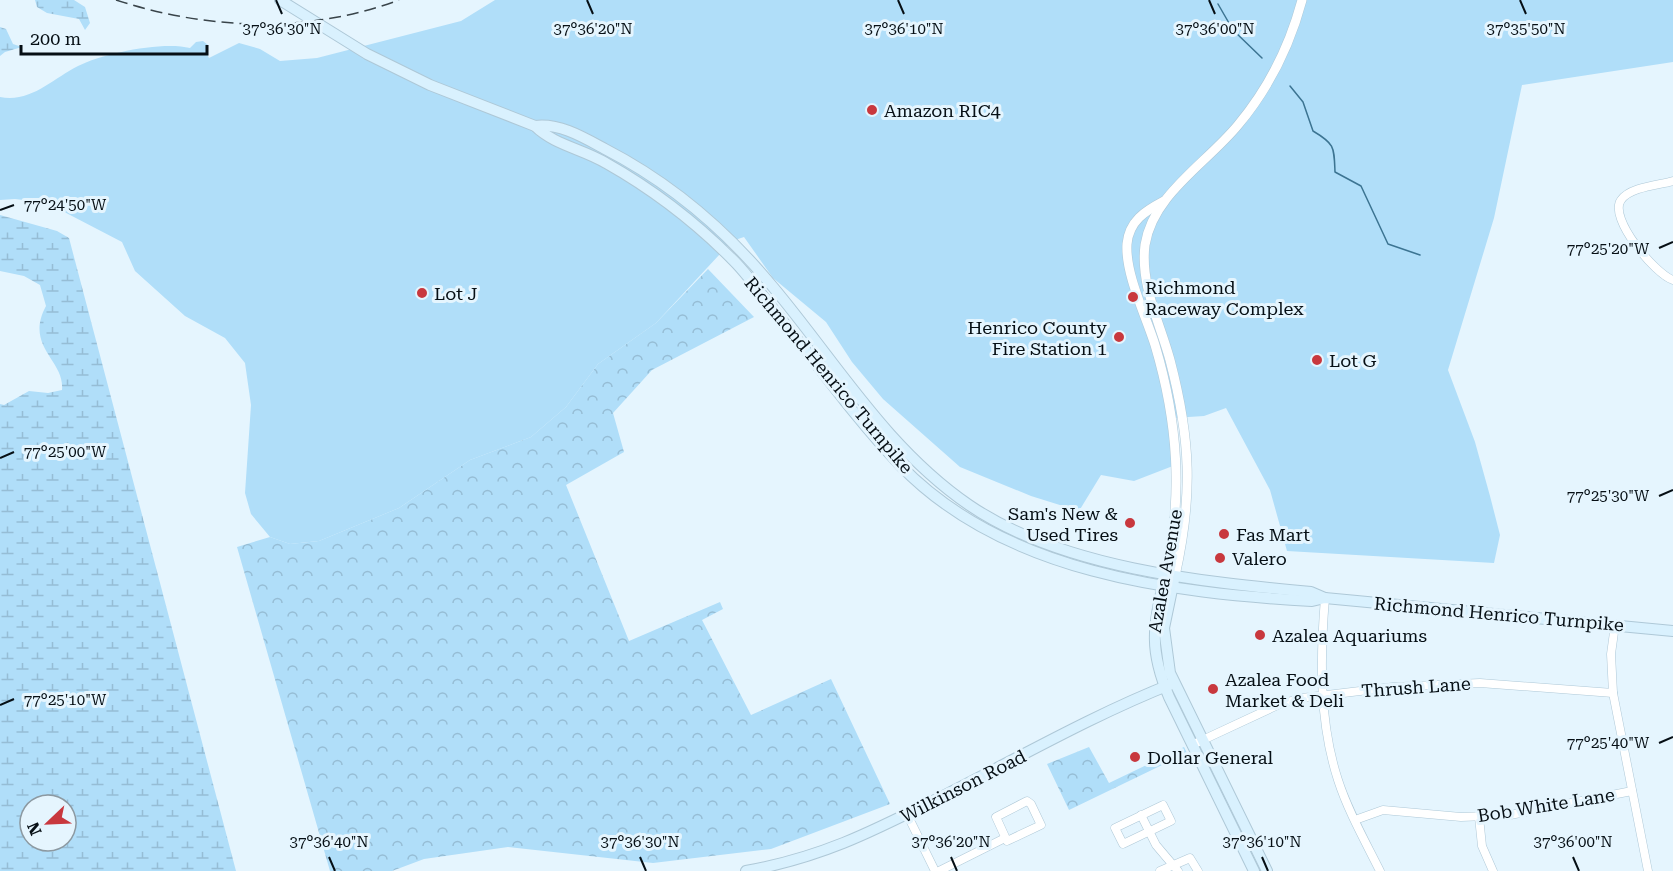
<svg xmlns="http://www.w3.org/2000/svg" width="1673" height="871" viewBox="0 0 1673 871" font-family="'Roboto Serif',serif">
	<defs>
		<pattern id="forest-crowns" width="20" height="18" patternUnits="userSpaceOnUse" patternTransform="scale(1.5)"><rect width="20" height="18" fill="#b0def9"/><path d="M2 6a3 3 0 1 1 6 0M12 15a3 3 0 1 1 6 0" fill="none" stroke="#96bdd5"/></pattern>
		<pattern id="wetland-marsh" width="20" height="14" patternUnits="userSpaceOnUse" patternTransform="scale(1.5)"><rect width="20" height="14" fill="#b0def9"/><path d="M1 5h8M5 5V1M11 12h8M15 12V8" fill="none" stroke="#96bdd5"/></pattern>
	</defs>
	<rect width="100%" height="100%" fill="#e5f5fe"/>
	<!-- forest -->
	<g fill="url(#forest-crowns)">
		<polygon points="708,269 754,317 652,370 613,413 624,452 566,485 629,641 720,602 723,609 702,620 751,715 831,679 890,804 771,849 653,863 508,847 424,859 392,871 330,871 237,547 270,537 290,544 319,541 399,508 470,460 531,437 566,407 598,364 656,323"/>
		<polygon points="1089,747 1109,783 1184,747 1187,753 1069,810 1047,764"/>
	</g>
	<!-- wetland -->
	<g fill="url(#wetland-marsh)" fill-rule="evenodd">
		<polygon points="35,0 74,0 85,7 90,23 85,30 79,19 47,13 37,7"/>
		<polygon points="0,27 6,29 13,44 22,47 5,52 0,56"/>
		<path d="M0 215 57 231 69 238 236 871H0V404L4 405 29 391 48 393 62 390C65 360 24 347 46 306L40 285 24 276 0 271ZM30 805H66V841H30Z"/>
	</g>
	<!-- green -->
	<path fill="#b0def9" d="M495 0H1673V62L1522 85 1494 218 1448 370 1475 442 1490 496 1500 535 1494 563 1287 551 1270 490 1226 408 1204 416 1173 418 1178 464 1134 481 1101 475 1079 511 1031 496 960 467 883 399 852 362 826 322 773 278 744 237 732 241 656 323 598 364 566 407 531 437 470 460 399 508 319 541 290 544 270 537 251 514 245 493 251 405 245 363 225 338 185 316 135 271 122 242 47 203 15 199 0 200V97C31 103 52 79 78 66 104 53 163 41 190 48L196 42 203 41 208 45 206 52 209 58 239 43 260 49 280 61 317 58 461 21Z"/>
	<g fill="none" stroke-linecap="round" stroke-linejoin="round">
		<!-- stream -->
		<g stroke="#3c7492" stroke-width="1.5">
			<polyline points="1218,4 1233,30 1262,58"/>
			<path d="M1290 86 1303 102 1313 131C1335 144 1334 147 1335 172L1361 186 1388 244 1420 255"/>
		</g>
		<!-- minor casing -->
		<g stroke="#aec8d7" stroke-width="9">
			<g id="minor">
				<path d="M1673 181C1659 185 1630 187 1621 200 1608 218 1655 274 1673 280"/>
				<path d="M1325 598C1320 658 1319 722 1338 780 1348 811 1365 841 1380 871"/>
				<polyline points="1615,625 1611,654 1613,693 1648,871"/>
				<polyline points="1192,745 1280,704 1302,698 1393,687 1480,683 1613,693"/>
				<polygon points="1027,801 1031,804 1041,825 1007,841 996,817"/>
				<polygon points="1163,805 1171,821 1123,844 1115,828"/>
				<polyline points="907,814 935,871"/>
				<polyline points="1141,815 1156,845 1178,871"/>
				<polyline points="1479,817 1482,846 1493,871"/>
				<polyline points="1355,820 1383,810 1461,817 1510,815 1632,791"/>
				<polyline points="939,871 1005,838"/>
				<polyline points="1160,871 1190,858 1198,871"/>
			</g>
		</g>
		<!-- tertiary casing -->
		<g stroke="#aec8d7" stroke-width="10">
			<g id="tertiary">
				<path d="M1164 201C1145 211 1129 221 1127 244 1125 274 1146 316 1155 345 1178 422 1183 495 1166 574"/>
				<path d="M1175 576C1193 496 1191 440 1170 360 1160 323 1140 285 1145 245 1153 194 1207 163 1238 125 1268 89 1290 45 1302 0"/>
			</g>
		</g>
		<!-- secondary casing -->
		<g stroke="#aec8d7" stroke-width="12">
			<g id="secondary">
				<path d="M280 0 367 54 430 85 535 126C554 145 583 149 606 163 652 189 694 221 731 258 747 273 760 293 774 310 815 361 854 417 900 465 1004 573 1171 593 1312 601L1325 598 1673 631"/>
				<path d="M535 126C560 123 583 137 605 149 671 183 726 230 773 287 836 362 886 448 969 505 1061 568 1202 582 1311 592L1325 598"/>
				<path d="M1164 580C1153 628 1149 650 1169 697L1254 871"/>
				<polyline points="1174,580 1164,628 1170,673 1267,871"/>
				<path d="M746 871C824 857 875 830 945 795 1020 757 1095 714 1174 683"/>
			</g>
		</g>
		<!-- minor -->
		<use href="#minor" stroke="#fff" stroke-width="8"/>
		<!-- tertiary -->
		<use href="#tertiary" stroke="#fff" stroke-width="9"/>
		<!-- secondary -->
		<use href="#secondary" stroke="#d9f1fe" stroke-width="10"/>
		<!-- rail -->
		<path stroke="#39444a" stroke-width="1.5" stroke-dasharray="12 6" stroke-linecap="butt" d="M116 0C208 30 308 34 399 0"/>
	</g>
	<!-- ticks -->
	<path fill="none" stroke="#060f15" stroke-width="2" d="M276 0 282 14M587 0 593 14M898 0 904 14M1209 0 1215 14M1520 0 1526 14M0 210 14 205M1659 248 1673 242M0 458 14 452M1659 496 1673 490M0 705 14 699M1659 743 1673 737M329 857 335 871M640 857 646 871M951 857 957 871M1262 857 1268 871M1573 857 1579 871"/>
	<!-- markers -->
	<g fill="#c8383e" stroke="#e5f5fe" stroke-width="2">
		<circle cx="872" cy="110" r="6"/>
		<circle cx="422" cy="293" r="6"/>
		<circle cx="1133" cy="297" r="6"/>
		<circle cx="1119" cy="337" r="6"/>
		<circle cx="1317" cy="360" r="6"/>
		<circle cx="1130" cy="523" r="6"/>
		<circle cx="1224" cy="534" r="6"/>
		<circle cx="1220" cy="558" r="6"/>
		<circle cx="1260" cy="635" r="6"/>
		<circle cx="1213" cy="689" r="6"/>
		<circle cx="1135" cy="757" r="6"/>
	</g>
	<g text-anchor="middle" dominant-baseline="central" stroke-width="6" stroke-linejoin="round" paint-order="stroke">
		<!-- poi labels -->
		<g font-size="18" fill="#060f15" stroke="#e5f5fe" text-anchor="start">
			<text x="884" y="110">Amazon RIC4</text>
			<text x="1145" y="287">Richmond<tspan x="1145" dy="21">Raceway Complex</tspan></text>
			<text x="434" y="293">Lot J</text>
			<text x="1107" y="327" text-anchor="end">Henrico County<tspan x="1107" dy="21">Fire Station 1</tspan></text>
			<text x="1329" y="360">Lot G</text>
			<text x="1118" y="513" text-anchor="end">Sam's New &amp;<tspan x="1118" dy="21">Used Tires</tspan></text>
			<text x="1236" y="534">Fas Mart</text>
			<text x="1232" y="558">Valero</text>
			<text x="1272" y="635">Azalea Aquariums</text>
			<text x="1225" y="679">Azalea Food<tspan x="1225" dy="21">Market &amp; Deli</tspan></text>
			<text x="1147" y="757">Dollar General</text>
		</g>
		<!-- street labels -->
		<g font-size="18" fill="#060f15" stroke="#e5f5fe">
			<text transform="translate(829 375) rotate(50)">Richmond Henrico Turnpike</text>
			<text transform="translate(1165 571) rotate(-80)">Azalea Avenue</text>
			<text transform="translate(1499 614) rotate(5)">Richmond Henrico Turnpike</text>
			<text transform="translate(1416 687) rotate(-4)">Thrush Lane</text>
			<text transform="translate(963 786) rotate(-27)">Wilkinson Road</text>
			<text transform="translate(1546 805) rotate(-9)">Bob White Lane</text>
		</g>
	</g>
	<g font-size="15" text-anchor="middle" fill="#060f15" stroke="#e5f5fe" stroke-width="6" stroke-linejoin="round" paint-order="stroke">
		<text x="282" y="34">37°36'30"N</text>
		<text x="593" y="34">37°36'20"N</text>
		<text x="904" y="34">37°36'10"N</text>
		<text x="1215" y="34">37°36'00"N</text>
		<text x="1526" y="34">37°35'50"N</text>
		<text x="65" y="210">77°24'50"W</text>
		<text x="1608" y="254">77°25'20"W</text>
		<text x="65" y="457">77°25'00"W</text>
		<text x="1608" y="501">77°25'30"W</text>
		<text x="65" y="705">77°25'10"W</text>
		<text x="1608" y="748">77°25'40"W</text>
		<text x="329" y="847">37°36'40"N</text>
		<text x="640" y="847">37°36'30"N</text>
		<text x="951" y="847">37°36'20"N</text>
		<text x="1262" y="847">37°36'10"N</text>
		<text x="1573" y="847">37°36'00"N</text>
	</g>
	<!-- north arrow -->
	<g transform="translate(48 823) rotate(247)"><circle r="28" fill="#e5f5fe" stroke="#8c99a1" stroke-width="1.5"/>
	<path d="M0-4.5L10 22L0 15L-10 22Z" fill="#c8383e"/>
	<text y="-9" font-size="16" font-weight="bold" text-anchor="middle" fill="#060f15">N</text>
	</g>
	<!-- scale -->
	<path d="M21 45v9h186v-9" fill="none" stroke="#060f15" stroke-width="3"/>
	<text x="30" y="45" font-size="18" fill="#060f15" stroke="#e5f5fe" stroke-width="4.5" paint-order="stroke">200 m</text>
</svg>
